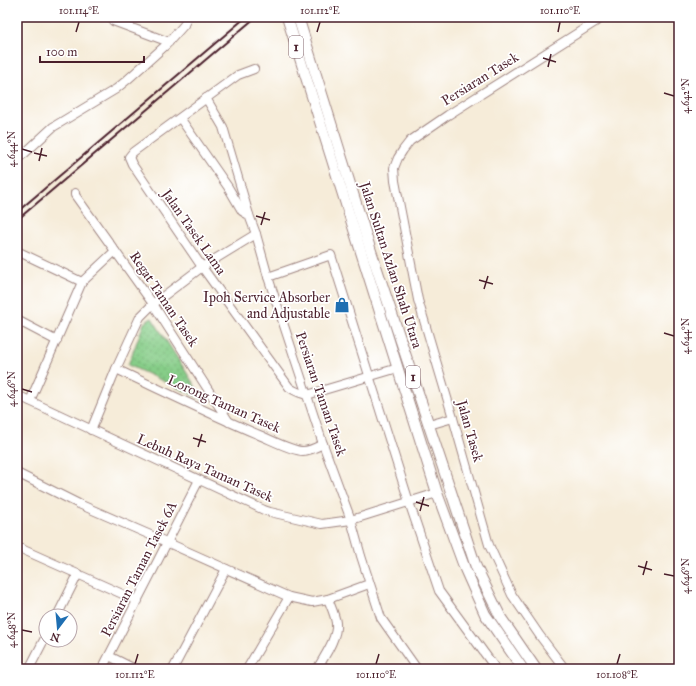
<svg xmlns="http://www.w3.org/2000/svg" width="696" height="686" viewBox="0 0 696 686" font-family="'IM FELL Great Primer',serif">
	<defs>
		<pattern id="park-dots" width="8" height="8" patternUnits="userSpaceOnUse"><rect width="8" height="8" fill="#86cd88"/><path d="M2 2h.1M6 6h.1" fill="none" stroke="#70a66f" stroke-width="1.8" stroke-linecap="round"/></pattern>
	</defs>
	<rect width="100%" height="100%" fill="#fff"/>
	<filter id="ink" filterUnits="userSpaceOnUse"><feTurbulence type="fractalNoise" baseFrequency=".025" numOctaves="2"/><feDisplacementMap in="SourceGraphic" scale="8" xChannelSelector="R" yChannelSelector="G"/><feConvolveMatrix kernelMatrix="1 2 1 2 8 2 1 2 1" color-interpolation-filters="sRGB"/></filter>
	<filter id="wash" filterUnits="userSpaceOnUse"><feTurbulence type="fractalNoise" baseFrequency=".012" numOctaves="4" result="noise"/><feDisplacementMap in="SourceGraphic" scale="16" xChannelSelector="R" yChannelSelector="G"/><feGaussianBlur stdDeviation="0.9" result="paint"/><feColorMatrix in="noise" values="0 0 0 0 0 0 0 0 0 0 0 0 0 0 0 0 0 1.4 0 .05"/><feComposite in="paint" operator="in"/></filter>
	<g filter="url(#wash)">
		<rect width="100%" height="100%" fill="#f6ecd9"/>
		<!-- park -->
		<polygon fill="url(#park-dots)" stroke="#68765a" points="152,318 204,400 128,365 144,323"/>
	</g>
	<g filter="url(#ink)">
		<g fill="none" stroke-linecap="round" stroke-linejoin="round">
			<!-- minor casing -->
			<g stroke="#a08682" stroke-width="10">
				<g id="minor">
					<polyline points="113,21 169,42"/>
					<path d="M254 69 238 75 133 152 129 157 132 164 202 267 289 387C295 392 300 393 307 395L398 368"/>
					<polyline points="206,98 223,127 249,215 256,234 268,277 323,444 351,520 361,556 381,618 417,669"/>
					<polyline points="180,118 228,187 242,211 245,213 249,215"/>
					<polyline points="17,159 25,153 53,127 116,89 127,80 166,45 184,25 187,17"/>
					<polyline points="75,193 75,195 153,304 229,422"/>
					<polyline points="17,251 82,282"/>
					<polyline points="268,277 331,255 409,502 439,591 496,669"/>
					<polyline points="17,320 57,341"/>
					<path d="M116 369C163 391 210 414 257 434 270 439 291 451 303 451 310 451 317 447 323 444"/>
					<polyline points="17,395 264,510 270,512 322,524 351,520 437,493"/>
					<polyline points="30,401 82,282 115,251"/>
					<polyline points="429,425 453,418"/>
					<polyline points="91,430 116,369 140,317 153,304 202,267 256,234"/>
					<polyline points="17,473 79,504 155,537 289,597 312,602 328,599 369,584"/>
					<polyline points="17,547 138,601"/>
					<polyline points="57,616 78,574"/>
					<polyline points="109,656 135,669"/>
					<polyline points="29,669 46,636"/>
					<polyline points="102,669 153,570 199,480"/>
					<polyline points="173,669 226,569"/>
					<polyline points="247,669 289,597"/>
					<path d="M317 669C324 657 338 637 336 623 335 615 331 607 328 599"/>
					<polyline points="565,669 540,636 512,595 489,545 453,418 418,300 395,181 394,168 398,158 403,150 410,141 448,115 603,17"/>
				</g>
			</g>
			<!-- major casing -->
			<g stroke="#a08682" stroke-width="12">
				<g id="major">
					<polyline points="287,17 437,493 465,569 485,614 523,669"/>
					<polyline points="298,17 369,245 476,567 501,618 536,669"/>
				</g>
			</g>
			<!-- minor -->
			<use href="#minor" stroke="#fff" stroke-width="8"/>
			<!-- major -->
			<use href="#major" stroke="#fff" stroke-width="10"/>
			<!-- rail -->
			<g stroke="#4a1f2b" stroke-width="2">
				<polyline points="17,212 246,17"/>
				<polyline points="17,220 256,17"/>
			</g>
		</g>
	</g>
	<!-- ticks -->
	<path fill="none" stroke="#4a1f2b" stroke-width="1.5" d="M76 32 79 22M317 32 320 22M558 32 560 22M543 58 556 62M548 67 551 54M664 93 674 96M22 149 32 152M34 153 47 156M39 161 42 148M256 216 270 220M261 225 265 212M479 280 493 284M484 289 488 276M664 333 674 336M22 389 32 392M193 438 206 442M198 447 202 434M416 502 429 506M420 511 424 497M638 566 652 570M664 574 674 576M643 575 647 561M22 630 32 632M135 664 138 654M376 664 379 654M617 664 620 654"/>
	<!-- icons -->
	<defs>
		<g id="shop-bare" transform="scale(1.2)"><path d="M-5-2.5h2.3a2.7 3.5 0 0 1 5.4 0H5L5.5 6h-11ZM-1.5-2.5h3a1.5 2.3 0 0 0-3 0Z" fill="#1f6fb2" stroke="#fff" stroke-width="2.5" paint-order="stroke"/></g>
	</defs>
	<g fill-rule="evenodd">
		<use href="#shop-bare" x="342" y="305"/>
	</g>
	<g text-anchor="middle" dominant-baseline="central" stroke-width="3.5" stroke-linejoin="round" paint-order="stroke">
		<!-- shield labels -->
		<g fill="#fff" stroke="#80626b" stroke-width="1">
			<rect x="289" y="36" width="14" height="22" rx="3"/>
			<rect x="406" y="366" width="14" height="22" rx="3"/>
		</g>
		<g font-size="13" font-weight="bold" fill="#4a1f2b">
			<text x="296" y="47">1</text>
			<text x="413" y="377">1</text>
		</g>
		<!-- street labels -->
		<g font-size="14" fill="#4a1f2b" stroke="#fff">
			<text transform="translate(480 79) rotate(-32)">Persiaran Tasek</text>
			<text transform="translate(194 232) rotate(55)">Jalan Tasek Lama</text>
			<text transform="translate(391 265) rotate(72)">Jalan Sultan Azlan Shah Utara</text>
			<text transform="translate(164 299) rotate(56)">Regat Taman Tasek</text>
			<text transform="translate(321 394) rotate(71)">Persiaran Taman Tasek</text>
			<text transform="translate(224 404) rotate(24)">Lorong Taman Tasek</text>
			<text transform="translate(470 431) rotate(74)">Jalan Tasek</text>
			<text transform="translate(205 468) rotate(24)">Lebuh Raya Taman Tasek</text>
			<text transform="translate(139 569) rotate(-63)">Persiaran Taman Tasek 6A</text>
		</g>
		<!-- poi labels -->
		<g font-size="14" fill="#4a1f2b" stroke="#fff" text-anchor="end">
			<text x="330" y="297">Ipoh Service Absorber<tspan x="330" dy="16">and Adjustable</tspan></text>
		</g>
	</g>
	<!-- margin -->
	<rect width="696" height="686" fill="none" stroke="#fff" stroke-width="44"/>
	<!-- north arrow -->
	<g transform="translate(58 628) rotate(196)"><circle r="19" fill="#ffffff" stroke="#b7a5aa"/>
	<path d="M0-3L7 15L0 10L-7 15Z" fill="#1f6fb2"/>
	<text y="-6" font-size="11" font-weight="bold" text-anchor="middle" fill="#4a1f2b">N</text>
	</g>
	<!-- scale -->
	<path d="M40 56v6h104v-6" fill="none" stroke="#4a1f2b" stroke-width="2"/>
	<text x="46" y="56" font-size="12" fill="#4a1f2b" stroke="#ffffff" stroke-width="3" paint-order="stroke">100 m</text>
	<rect x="22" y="22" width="652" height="642" fill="none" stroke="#4a1f2b" stroke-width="1.5"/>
	<g font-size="10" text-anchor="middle" fill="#4a1f2b">
		<text x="79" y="14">101.114°E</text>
		<text x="320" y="14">101.112°E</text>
		<text x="560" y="14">101.110°E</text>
		<text transform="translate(685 96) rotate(-90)" y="4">4.642°N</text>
		<text transform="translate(11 149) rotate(-90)" y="4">4.644°N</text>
		<text transform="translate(685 336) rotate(-90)" y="4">4.644°N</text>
		<text transform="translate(11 389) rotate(-90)" y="4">4.646°N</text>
		<text transform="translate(685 576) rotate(-90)" y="4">4.646°N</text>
		<text transform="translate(11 630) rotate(-90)" y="4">4.648°N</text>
		<text x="135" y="678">101.112°E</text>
		<text x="376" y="678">101.110°E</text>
		<text x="617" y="678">101.108°E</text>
	</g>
</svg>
